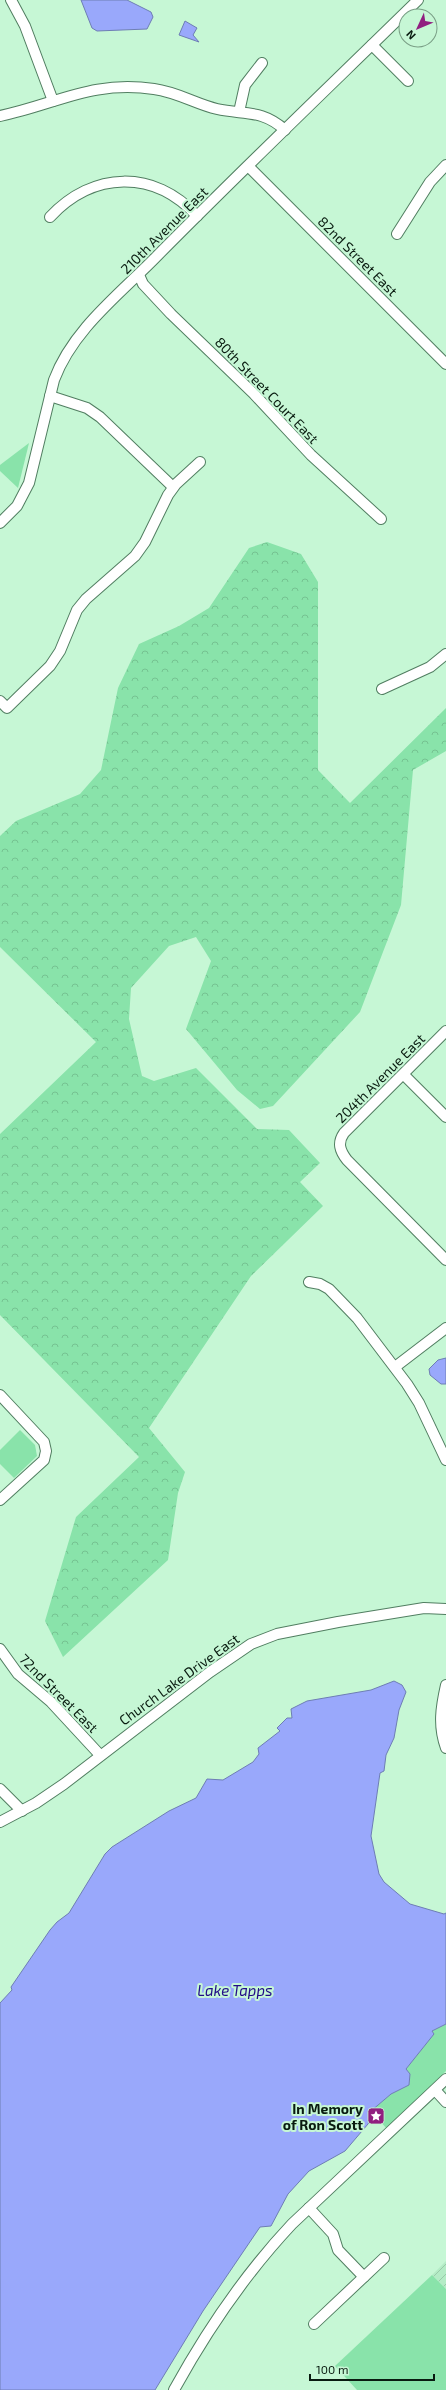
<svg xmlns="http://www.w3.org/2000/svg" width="446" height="2390" viewBox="0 0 446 2390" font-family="'Exo 2',sans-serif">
	<defs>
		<pattern id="industrial-furrows" width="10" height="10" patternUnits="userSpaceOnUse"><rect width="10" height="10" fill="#b4ecc6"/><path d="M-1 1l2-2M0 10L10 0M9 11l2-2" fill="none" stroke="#99caa9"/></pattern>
		<pattern id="forest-crowns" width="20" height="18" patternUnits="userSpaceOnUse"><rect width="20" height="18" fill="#89e3aa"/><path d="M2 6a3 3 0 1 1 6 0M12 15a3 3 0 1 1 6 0" fill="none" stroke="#75c291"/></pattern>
	</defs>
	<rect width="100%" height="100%" fill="#c6f7d5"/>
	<!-- industrial -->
	<polygon fill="url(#industrial-furrows)" points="446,2261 446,2289 432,2275"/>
	<!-- green -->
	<g fill="#89e3aa">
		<polygon points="29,443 18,488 0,471 0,465"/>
		<polygon points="20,1430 35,1445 37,1456 14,1478 0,1464 0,1450"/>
		<polygon points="446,2024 446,2071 387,2129 371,2111 391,2094 409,2085 410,2074 406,2069 434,2034 432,2031"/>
		<polygon points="432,2275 446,2289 446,2390 357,2390 335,2366"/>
	</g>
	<!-- forest -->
	<polygon fill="url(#forest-crowns)" points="267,542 301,554 318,582 318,770 350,803 446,708 446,751 413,770 401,905 360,1012 273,1106 260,1109 237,1090 186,1029 211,961 196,937 169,946 131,988 129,1019 142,1076 154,1081 196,1068 257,1129 289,1130 320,1163 300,1182 323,1206 251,1276 149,1428 185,1472 178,1493 168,1560 63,1657 45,1621 76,1517 139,1457 0,1315 0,1134 96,1042 0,947 0,836 16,821 80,794 101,770 118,688 139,644 179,626 209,608 249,548"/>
	<!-- water -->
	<g fill="#99a8fb" stroke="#6e7eb4">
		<polygon points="81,0 127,0 151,12 153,17 147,29 97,31 92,28"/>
		<polygon points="185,21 197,28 193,35 199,42 179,35"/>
		<polygon points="446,1358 446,1384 441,1384 430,1375 429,1369 438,1360"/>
		<polygon points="394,1681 402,1685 406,1692 399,1710 394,1738 386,1755 384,1771 380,1773 371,1836 379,1874 384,1882 410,1904 444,1914 446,1913 446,2024 432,2031 434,2034 406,2069 410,2074 409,2085 391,2094 371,2111 374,2114 368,2124 345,2151 309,2171 288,2194 271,2226 260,2227 203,2311 155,2390 0,2390 0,2003 12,1990 11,1987 50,1930 57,1922 69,1913 105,1854 112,1847 169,1811 196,1798 207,1779 223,1780 253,1762 259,1754 258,1748 280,1731 277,1728 287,1718 292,1718 291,1709 307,1701 371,1690"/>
	</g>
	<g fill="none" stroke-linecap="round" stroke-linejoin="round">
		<!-- minor casing -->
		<g stroke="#517e61" stroke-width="12">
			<g id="minor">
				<polyline points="11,0 25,26 53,101"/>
				<polyline points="372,45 408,81"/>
				<polyline points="239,112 245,85 262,63"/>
				<path d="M0 116C57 104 92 80 154 89 177 92 196 104 217 109 244 115 262 109 285 130"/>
				<polyline points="249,167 446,364"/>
				<path d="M50 217C93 171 154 169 197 216"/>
				<polyline points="397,234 430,182 446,165"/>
				<polyline points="139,275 143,284 171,314 254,394 311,455 381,519"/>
				<polyline points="50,396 87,408 100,417 173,487"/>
				<path d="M0 523 17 506 29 483 54 380C73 329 120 294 157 256 243 169 331 85 418 0"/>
				<polyline points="382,689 430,667 446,654"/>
				<polyline points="0,701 7,708 50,666 60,651 77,610 86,599 135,556 145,542 168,495 176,484 200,462"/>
				<path d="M446 1031 344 1133C337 1143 340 1151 347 1160L446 1260"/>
				<polyline points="404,1075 446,1117"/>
				<polyline points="309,1282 320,1284 329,1289 357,1318 407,1384 419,1403 446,1460"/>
				<polyline points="395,1367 446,1328"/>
				<polyline points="0,1395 44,1442 46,1451 44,1460 0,1500"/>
				<polyline points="0,1649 18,1674 51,1702 100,1755"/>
				<path d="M446 1685C441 1707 438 1726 446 1748"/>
				<polyline points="0,1789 22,1811"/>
				<polyline points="0,1822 36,1803 64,1784 210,1672 251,1644 277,1634 338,1622 424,1608 446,1609"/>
				<polyline points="435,2090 446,2102"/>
				<polyline points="309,2208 333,2234 338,2250 364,2277"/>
				<polyline points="314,2324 384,2258"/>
				<path d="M174 2390C207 2330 246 2273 292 2224L446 2079"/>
			</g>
		</g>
		<!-- minor -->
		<use href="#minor" stroke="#fff" stroke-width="10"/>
	</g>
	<!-- icons -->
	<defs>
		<g id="sight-square" transform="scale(0.9)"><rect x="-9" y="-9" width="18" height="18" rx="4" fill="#911f80" stroke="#c6f7d5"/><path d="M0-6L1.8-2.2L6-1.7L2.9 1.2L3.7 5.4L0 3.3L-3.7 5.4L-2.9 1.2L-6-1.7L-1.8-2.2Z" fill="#fff"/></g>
	</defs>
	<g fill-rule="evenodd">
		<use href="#sight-square" x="376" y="2116"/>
	</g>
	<g text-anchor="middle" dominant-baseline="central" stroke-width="4" stroke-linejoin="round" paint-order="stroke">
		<!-- street labels -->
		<g font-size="14" fill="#091b10" stroke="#c6f7d5">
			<text transform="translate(164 230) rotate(-45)">210th Avenue East</text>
			<text transform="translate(358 256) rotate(45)">82nd Street East</text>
			<text transform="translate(267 390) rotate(46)">80th Street Court East</text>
			<text transform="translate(380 1078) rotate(-45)">204th Avenue East</text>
			<text transform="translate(179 1679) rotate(-36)">Church Lake Drive East</text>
			<text transform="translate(59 1693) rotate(45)">72nd Street East</text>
		</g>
		<!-- poi labels -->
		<g font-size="14" font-weight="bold" fill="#091b10" stroke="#c6f7d5" text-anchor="end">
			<text x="363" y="2108">In Memory<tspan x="363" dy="16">of Ron Scott</tspan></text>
		</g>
		<!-- water labels -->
		<g font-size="15" font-style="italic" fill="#210c87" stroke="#c6f7d5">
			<text x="235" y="1990">Lake Tapps</text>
		</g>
	</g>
	<!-- north arrow -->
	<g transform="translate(418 28) rotate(226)"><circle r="19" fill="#c6f7d5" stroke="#7a9f86"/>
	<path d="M0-3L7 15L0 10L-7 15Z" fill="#911f80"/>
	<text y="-6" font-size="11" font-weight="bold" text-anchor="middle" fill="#091b10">N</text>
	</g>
	<!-- scale -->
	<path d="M310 2374v6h124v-6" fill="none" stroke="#091b10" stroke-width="2"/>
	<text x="316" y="2374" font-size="12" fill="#091b10" stroke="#c6f7d5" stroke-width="3" paint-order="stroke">100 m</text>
</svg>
